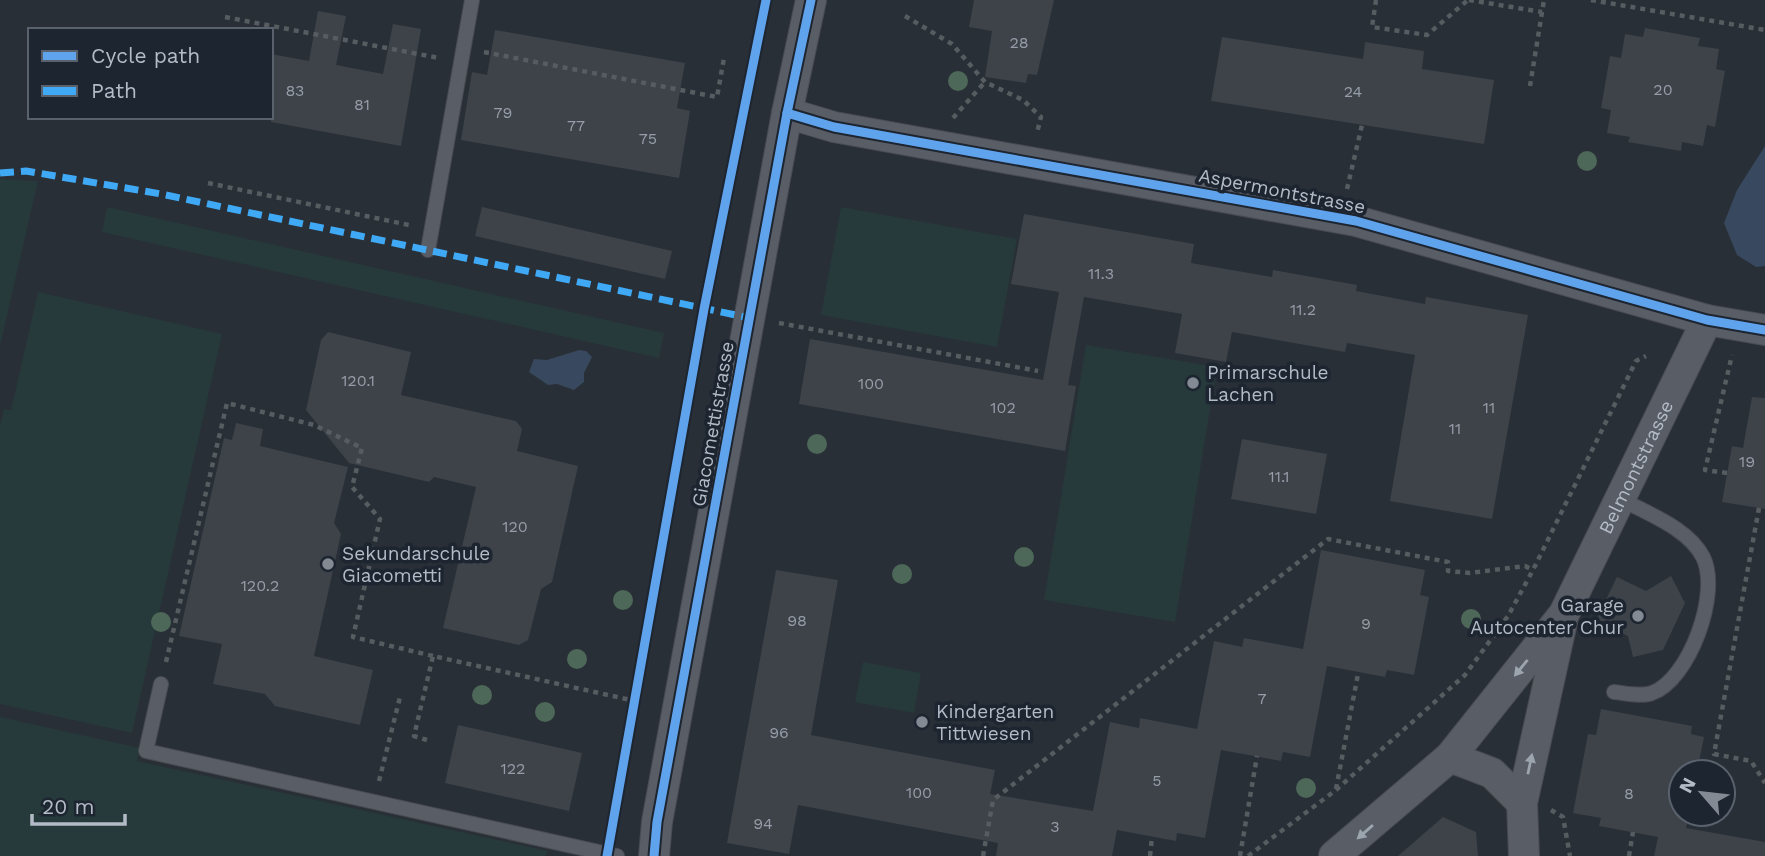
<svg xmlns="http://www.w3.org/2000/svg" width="1765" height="856" viewBox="0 0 1765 856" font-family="'Work Sans',sans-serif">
	<rect width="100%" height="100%" fill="#292f36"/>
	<!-- green -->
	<g fill="#26393b">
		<polygon points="0,179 38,181 0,346"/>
		<polygon points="107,207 664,333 659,358 102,232"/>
		<polygon points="841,207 1017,239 997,347 821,315"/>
		<polygon points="38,292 222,334 132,733 0,704 0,425 4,409 11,410"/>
		<polygon points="1086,345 1217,367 1175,622 1044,600"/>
		<polygon points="863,662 921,673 914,713 855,702"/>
		<polygon points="0,717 140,748 137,761 548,851 545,856 0,856"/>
	</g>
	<!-- water -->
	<g fill="#38485e">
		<polygon points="1765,146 1765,266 1756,267 1737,255 1724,223 1737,190"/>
		<polygon points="579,350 586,351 592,357 584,373 584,382 574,390 557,384 548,385 529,372 534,359 547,360"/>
	</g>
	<!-- building -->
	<g fill="#3e434a">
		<polygon points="974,0 1054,0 1037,75 1028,74 1026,83 985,77 992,31 969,27"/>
		<polygon points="318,11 346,16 336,65 383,74 393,24 421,29 401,146 271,122 271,54 309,61"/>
		<polygon points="1645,28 1700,38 1698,46 1719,49 1716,69 1725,71 1715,127 1707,125 1703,146 1682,142 1681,151 1628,142 1630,137 1607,133 1611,110 1601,108 1610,56 1621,58 1625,34 1643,37"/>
		<polygon points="495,30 685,63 677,108 690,111 679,178 461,140 472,72 487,75"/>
		<polygon points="1222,37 1363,59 1365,42 1424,51 1422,69 1494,80 1484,144 1211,101"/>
		<polygon points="482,207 672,251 665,279 475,236"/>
		<polygon points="1024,214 1194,244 1191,263 1272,277 1273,270 1357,285 1356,291 1425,304 1426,297 1528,315 1492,519 1390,501 1415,355 1347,343 1345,352 1232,332 1226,362 1175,353 1182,314 1084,297 1068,385 1076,386 1065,451 799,404 810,339 1043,380 1059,292 1011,284"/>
		<polygon points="328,332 411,352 401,395 516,421 522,429 517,451 578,466 552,582 541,589 528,640 519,645 443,628 476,487 434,477 429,482 349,463 306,410 321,340"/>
		<polygon points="1752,397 1765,398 1765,509 1722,502 1732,446 1743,448"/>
		<polygon points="236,423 263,429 260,446 348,467 334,523 341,534 314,656 373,670 360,725 275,706 265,694 213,684 222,644 179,636 224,438 232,440"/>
		<polygon points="1242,439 1327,454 1316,514 1231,499"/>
		<polygon points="1321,550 1425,570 1420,595 1429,597 1414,675 1387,670 1385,677 1327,666 1310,757 1283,752 1281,761 1221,750 1205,838 1177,833 1176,841 1117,830 1112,856 996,856 998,843 798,805 789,854 727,843 776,570 838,580 811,735 995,770 990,794 1093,811 1110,722 1139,728 1140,718 1197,729 1214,641 1242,647 1244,638 1303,649"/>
		<polygon points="1671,576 1685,603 1663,650 1633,657 1628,636 1596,620 1617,577 1646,591"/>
		<polygon points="1601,709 1692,726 1691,734 1704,737 1697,772 1681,772 1681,814 1689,814 1686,828 1765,842 1765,856 1654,856 1658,837 1599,826 1601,818 1573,813 1588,734 1596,735"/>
		<polygon points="458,725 582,753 569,811 445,783"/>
		<polygon points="1443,817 1476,832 1478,856 1398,856"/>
	</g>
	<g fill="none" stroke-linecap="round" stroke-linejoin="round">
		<!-- service casing -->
		<g stroke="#484b51" stroke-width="16">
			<g id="service">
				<polyline points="428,250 472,0"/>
				<polyline points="161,684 146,751 617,856"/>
				<path d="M1614 692C1625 693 1642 697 1652 693 1689 680 1721 593 1703 557 1688 528 1648 514 1621 499"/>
			</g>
		</g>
		<!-- minor casing -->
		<g stroke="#484b51" stroke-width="32">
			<g id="minor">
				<polyline points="787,113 834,127 1356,221 1707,320 1765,330"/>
				<polyline points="1450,757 1492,773 1522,803"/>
				<polyline points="654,856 657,822 787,113 811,0"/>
				<path id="s1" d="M1334 856 1450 757 1564 614 1707 320"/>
				<polyline points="1524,856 1522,803 1562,622"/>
			</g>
		</g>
		<!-- path -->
		<g stroke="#575c61" stroke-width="4.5" stroke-dasharray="5 5" stroke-linecap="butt">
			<polyline points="1376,0 1372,27 1427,35 1468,0"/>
			<polyline points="1469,0 1542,12"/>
			<polyline points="1591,0 1765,30"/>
			<polyline points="905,16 952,44 985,82 1023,100 1041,117 1037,133"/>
			<polyline points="225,17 439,58"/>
			<polyline points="484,52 717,97 724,58"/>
			<polyline points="1530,86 1544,0"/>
			<polyline points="953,118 985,82"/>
			<polyline points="208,183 409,225"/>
			<polyline points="1347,189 1362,125"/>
			<polyline points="779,323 1038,371"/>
			<polyline points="1727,473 1705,470 1732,355"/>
			<polyline points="1759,508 1714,754 1751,761 1765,783"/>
			<polyline points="166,662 227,403 314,425 362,448 352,487 380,519 353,637 433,656"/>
			<polyline points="427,740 414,736 433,656 635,701"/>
			<polyline points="379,781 400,697"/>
			<polyline points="1336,789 1358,674"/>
			<polyline points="1551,810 1563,817 1570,856"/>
			<polyline points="983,856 993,800 1328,539 1448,562 1448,571 1470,573 1525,566 1533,570"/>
			<polyline points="1150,856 1152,837"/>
			<polyline points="1240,856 1257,756"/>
			<polyline points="1248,856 1336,790 1465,675 1508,616 1533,570 1636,361 1646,356"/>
			<polyline points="1629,856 1633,832"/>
		</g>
		<!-- service -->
		<use href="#service" stroke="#595d65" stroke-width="14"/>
		<!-- minor -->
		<use href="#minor" stroke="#595d65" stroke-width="30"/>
		<!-- quiet -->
		<polyline stroke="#3fa9f5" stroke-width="7" stroke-dasharray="14 7" stroke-linecap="butt" points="0,173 26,171 161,194 750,318"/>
		<!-- cycleway casing -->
		<g stroke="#1d2531" stroke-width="13">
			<g id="cycleway">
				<polyline points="787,113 834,127 1356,221 1707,320 1765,330"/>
				<polyline points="607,856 704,309 766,0"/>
				<polyline points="654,856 657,822 787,113 811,0"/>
			</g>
		</g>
		<!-- cycleway -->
		<use href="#cycleway" stroke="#60a3ed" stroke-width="9"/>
	</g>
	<!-- trees -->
	<g fill="#4d6859">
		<circle cx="958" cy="81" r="10"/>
		<circle cx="1587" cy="161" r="10"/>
		<circle cx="817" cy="444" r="10"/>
		<circle cx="1024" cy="557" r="10"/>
		<circle cx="902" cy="574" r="10"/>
		<circle cx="623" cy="600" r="10"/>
		<circle cx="1471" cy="619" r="10"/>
		<circle cx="161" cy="622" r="10"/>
		<circle cx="577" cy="659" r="10"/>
		<circle cx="482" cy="695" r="10"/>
		<circle cx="545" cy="712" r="10"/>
		<circle cx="1306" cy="788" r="10"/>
	</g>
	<!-- one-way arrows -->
	<defs><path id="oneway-solid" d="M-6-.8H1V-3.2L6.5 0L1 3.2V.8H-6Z" transform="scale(1.75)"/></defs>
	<g fill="#9ca4ae">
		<use href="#oneway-solid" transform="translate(1521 668) rotate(129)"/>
		<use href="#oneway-solid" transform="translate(1530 764) rotate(-78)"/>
		<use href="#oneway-solid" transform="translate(1365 832) rotate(139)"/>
	</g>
	<!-- markers -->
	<g fill="#838a94" stroke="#1d2531" stroke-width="2.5">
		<circle cx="1193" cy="383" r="7"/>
		<circle cx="328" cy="564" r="7"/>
		<circle cx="1638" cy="616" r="7"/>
		<circle cx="922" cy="722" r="7"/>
	</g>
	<g text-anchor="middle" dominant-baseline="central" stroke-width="7" stroke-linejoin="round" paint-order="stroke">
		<!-- number labels -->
		<g font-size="16" fill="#969da8">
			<text x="1019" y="42">28</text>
			<text x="1663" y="89">20</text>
			<text x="295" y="90">83</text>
			<text x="1353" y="91">24</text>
			<text x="362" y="104">81</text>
			<text x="503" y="112">79</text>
			<text x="576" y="125">77</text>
			<text x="648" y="138">75</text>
			<text x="1101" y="273">11.3</text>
			<text x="1303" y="309">11.2</text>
			<text x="358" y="380">120.1</text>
			<text x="871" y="383">100</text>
			<text x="1003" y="407">102</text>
			<text x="1489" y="407">11</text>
			<text x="1455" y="428">11</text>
			<text x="1747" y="461">19</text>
			<text x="1279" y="476">11.1</text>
			<text x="515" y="526">120</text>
			<text x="260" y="585">120.2</text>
			<text x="797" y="620">98</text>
			<text x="1366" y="623">9</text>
			<text x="1262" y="698">7</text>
			<text x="779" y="732">96</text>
			<text x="513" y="768">122</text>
			<text x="1157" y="780">5</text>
			<text x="919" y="792">100</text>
			<text x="1629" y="793">8</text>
			<text x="763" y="823">94</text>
			<text x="1055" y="826">3</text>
		</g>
		<!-- street labels -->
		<g font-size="19" fill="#b3bbc7" stroke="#1d2531">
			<text transform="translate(1282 191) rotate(11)">Aspermontstrasse</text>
			<text transform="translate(713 424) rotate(-80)">Giacomettistrasse</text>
			<text stroke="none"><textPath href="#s1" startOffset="499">Belmontstrasse</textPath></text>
		</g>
		<!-- poi labels -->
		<g font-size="19" fill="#b3bbc7" stroke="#1d2531" text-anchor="start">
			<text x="1207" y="372">Primarschule<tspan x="1207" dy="22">Lachen</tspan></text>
			<text x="342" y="553">Sekundarschule<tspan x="342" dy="22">Giacometti</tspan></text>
			<text x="1624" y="605" text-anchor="end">Garage<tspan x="1624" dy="22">Autocenter Chur</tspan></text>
			<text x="936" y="711">Kindergarten<tspan x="936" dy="22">Tittwiesen</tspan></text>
		</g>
	</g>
	<!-- legend -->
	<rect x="28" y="28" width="245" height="91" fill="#1d2531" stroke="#59616d" stroke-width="2"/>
	<rect x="42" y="51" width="35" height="10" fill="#60a3ed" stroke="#59616d" stroke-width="2"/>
	<text x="91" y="63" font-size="21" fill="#b3bbc7">Cycle path</text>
	<rect x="42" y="86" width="35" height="10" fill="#3fa9f5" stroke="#59616d" stroke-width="2"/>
	<text x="91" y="98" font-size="21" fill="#b3bbc7">Path</text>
	<!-- north arrow -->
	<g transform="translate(1702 793) rotate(298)"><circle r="33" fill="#1d2531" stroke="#59616d" stroke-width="2"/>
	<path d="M0-5L12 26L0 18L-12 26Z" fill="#838a94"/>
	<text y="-10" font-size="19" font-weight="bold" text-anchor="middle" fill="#b3bbc7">N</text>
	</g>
	<!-- scale -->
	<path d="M32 814v10h93v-10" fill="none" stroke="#b3bbc7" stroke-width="3.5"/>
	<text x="42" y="814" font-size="21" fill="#b3bbc7" stroke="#1d2531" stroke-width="5" paint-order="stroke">20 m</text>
</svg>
